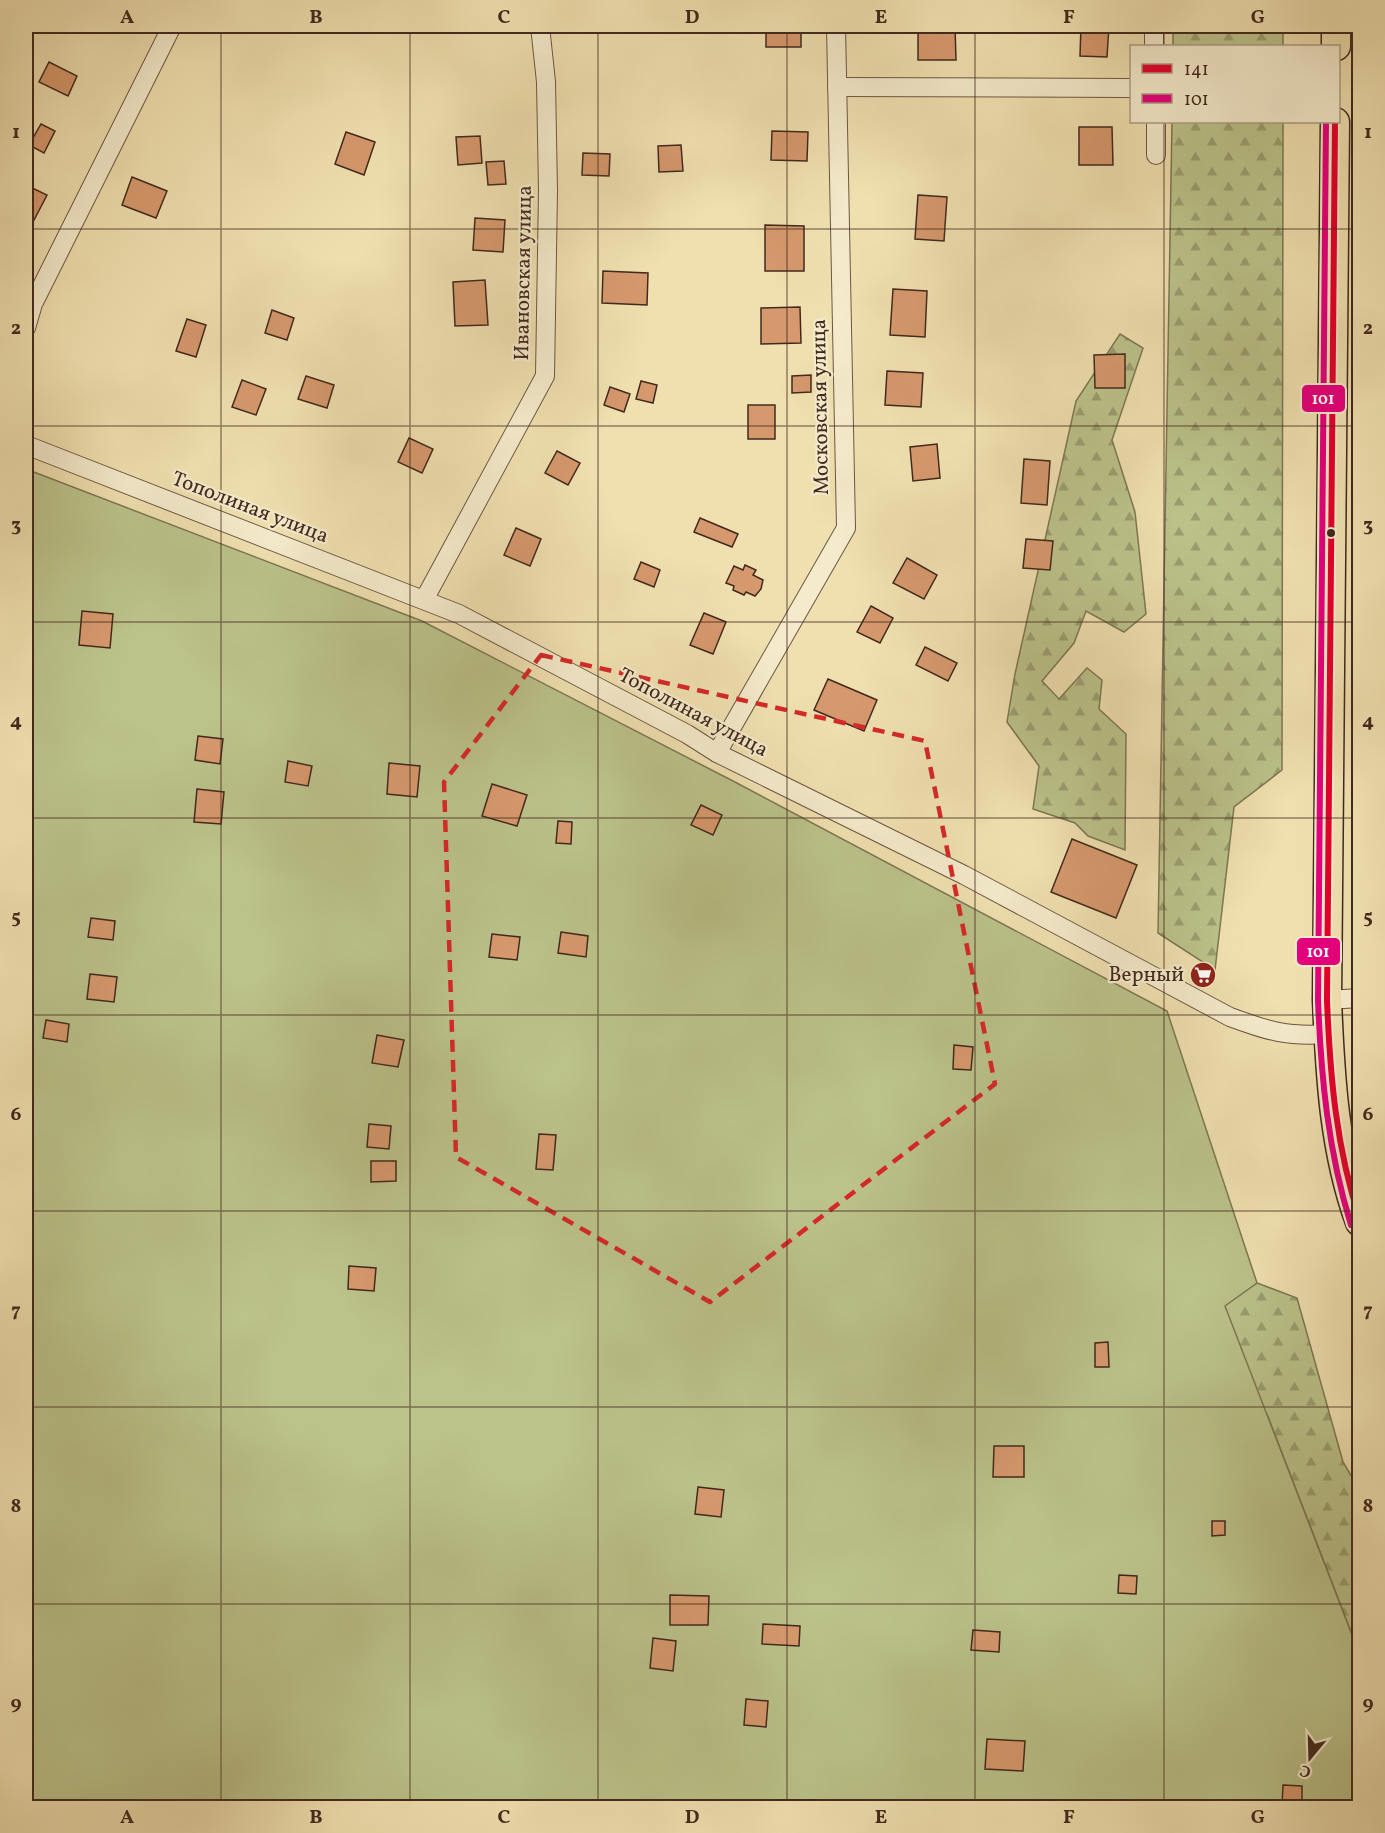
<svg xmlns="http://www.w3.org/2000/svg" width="1385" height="1833" viewBox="0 0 1385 1833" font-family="Vollkorn,serif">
	<defs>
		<pattern id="forest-firs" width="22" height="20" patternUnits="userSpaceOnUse" patternTransform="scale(1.5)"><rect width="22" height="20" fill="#bbc28a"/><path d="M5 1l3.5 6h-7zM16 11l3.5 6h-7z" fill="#9a9e70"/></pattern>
	</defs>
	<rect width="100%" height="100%" fill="#f0e0b0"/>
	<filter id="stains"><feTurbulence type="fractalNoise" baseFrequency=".00333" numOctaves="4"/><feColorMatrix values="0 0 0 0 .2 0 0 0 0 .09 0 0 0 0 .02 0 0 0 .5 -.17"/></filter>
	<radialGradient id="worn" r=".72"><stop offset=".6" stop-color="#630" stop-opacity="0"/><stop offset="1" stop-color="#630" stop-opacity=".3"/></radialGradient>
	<!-- forest -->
	<g fill="url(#forest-firs)" stroke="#7e7654" stroke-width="1.5">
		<rect x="1173" y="26" width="110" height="20"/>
		<polygon points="1172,122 1283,122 1282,770 1234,807 1215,970 1158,933"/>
		<polygon points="1120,334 1143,348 1112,440 1135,512 1146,614 1124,632 1086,611 1074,643 1042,681 1059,699 1087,668 1102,680 1099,709 1126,734 1125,850 1088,836 1075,823 1033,809 1039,766 1007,722 1015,674 1076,401"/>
		<polygon points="1257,1283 1297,1298 1343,1462 1359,1489 1360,1523 1356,1550 1360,1559 1359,1653 1267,1414 1185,1339 1225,1305"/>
	</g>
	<!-- green -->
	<polygon fill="#bbc28a" stroke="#7e7654" stroke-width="1.5" points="26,469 422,621 733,781 1167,1011 1257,1283 1225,1306 1359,1653 1359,1807 26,1807"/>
	<!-- building -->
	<g fill="#d6996d" stroke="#41291e" stroke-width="1.5">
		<rect x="766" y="26" width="35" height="21"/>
		<polygon points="918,26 955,26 956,60 918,60"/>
		<polygon points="1081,26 1109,26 1107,57 1080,56"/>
		<polygon points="49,62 77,76 68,96 39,82"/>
		<polygon points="41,124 55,131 44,153 29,145"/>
		<polygon points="1079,127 1112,127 1113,165 1079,165"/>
		<polygon points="772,131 808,132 807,161 771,160"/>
		<polygon points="346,132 375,142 364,175 335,164"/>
		<polygon points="480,136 482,163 458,165 456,137"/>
		<polygon points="681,145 683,171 659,172 658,146"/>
		<polygon points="583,153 610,154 609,176 582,175"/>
		<polygon points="504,161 506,184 488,185 486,162"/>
		<polygon points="132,177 167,191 156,218 122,205"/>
		<polygon points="26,185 47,195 33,222 26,218"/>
		<polygon points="918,195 947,197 944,241 915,239"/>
		<polygon points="475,218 505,220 503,252 473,250"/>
		<polygon points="765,225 804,226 804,271 765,271"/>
		<polygon points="603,271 648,273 647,305 602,303"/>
		<polygon points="485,280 488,325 455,326 453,282"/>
		<polygon points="893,289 927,291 925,337 890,335"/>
		<polygon points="800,307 801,343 761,344 761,308"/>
		<polygon points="272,310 294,318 287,340 265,333"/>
		<polygon points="187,319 206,325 196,357 176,351"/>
		<polygon points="1125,354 1125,388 1095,388 1094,355"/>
		<polygon points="887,371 923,373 921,407 885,405"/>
		<polygon points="811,375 811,392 792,393 792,376"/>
		<polygon points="306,376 334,385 327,408 298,399"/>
		<polygon points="242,380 266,389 256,415 232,407"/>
		<polygon points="641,381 657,385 653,403 636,399"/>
		<polygon points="610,387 630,394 624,412 604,405"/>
		<rect x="748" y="405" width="27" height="34"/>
		<polygon points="409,438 433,449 422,473 398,462"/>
		<polygon points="937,444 940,478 913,481 910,447"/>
		<polygon points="557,451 580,463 568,485 545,473"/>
		<polygon points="1024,459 1050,461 1047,505 1021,503"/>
		<polygon points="700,518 738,534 732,547 694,532"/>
		<polygon points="516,528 541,539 530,566 504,555"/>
		<polygon points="1026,539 1053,541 1050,570 1023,568"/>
		<polygon points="907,558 937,575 924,599 893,583"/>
		<polygon points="641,562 660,570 654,587 634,579"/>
		<polygon points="745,565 756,570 753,575 763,580 761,589 755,596 746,592 744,595 733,590 734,586 726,583 734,566 743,570"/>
		<polygon points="871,606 893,618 880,643 857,632"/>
		<polygon points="82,611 113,614 110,648 79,645"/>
		<polygon points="704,613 726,622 713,654 690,645"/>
		<polygon points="925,647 957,663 948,681 916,665"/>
		<polygon points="828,679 877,700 864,731 814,710"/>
		<polygon points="198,736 223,739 220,764 195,760"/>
		<polygon points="288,761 312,766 308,786 285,782"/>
		<polygon points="389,763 420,766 417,797 387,794"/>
		<polygon points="492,784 527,795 517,826 482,816"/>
		<polygon points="197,789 224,792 221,824 194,822"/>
		<polygon points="701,805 722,815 713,835 691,825"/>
		<polygon points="558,821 572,822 571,844 556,843"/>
		<polygon points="1072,839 1137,865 1116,918 1051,892"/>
		<polygon points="91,918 115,921 113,940 88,937"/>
		<polygon points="561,932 588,936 586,957 558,953"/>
		<polygon points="492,934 520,937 517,960 489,957"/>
		<polygon points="90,974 117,977 114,1002 87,999"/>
		<polygon points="46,1020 69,1024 67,1042 43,1038"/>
		<polygon points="377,1035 404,1040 398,1067 372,1063"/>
		<polygon points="954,1045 973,1047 971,1070 953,1069"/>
		<polygon points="369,1124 391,1126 389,1149 367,1147"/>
		<polygon points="539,1134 556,1135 553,1170 536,1169"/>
		<polygon points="371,1161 396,1161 396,1181 371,1182"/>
		<polygon points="349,1266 376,1268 374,1291 348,1289"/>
		<polygon points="1108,1342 1109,1367 1095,1367 1095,1343"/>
		<polygon points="994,1446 1024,1446 1024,1477 993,1477"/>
		<polygon points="698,1487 724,1490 721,1517 695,1514"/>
		<polygon points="1212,1521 1225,1521 1225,1535 1212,1536"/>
		<polygon points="1119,1575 1137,1576 1136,1594 1118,1593"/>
		<polygon points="670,1595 709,1596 708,1625 670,1625"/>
		<polygon points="763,1624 800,1626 799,1646 762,1644"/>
		<polygon points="973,1630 1000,1632 999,1652 971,1650"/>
		<polygon points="653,1638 676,1641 673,1671 650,1668"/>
		<polygon points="746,1699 768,1701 766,1727 744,1725"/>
		<polygon points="987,1739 1025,1741 1023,1771 985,1769"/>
		<polygon points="1283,1785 1302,1786 1302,1806 1282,1806"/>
	</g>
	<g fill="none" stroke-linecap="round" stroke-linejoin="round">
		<!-- minor casing -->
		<g stroke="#6d5742" stroke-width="20">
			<g id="minor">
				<polyline points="1154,26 1154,46"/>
				<polyline points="837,87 1132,88"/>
				<polyline points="1156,122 1156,155"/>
				<polyline points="26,328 33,304 172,26"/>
				<path d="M26 445 459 614 687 734 717 753 964 875 1230 1017C1268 1031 1287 1037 1328 1034"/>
				<polyline points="424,600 545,376 548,191 546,82 540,26"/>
				<polyline points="717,753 846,528 836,26"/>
				<polyline points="1327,1000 1360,998"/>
			</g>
		</g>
		<!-- primary casing -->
		<g stroke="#41291e" stroke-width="31">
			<g id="primary">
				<polyline points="1336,46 1336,26"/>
				<path d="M1335 122 1327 1000C1330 1075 1334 1151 1360 1222"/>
			</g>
		</g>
		<!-- minor -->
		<use href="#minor" stroke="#f5ebcc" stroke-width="18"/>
		<!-- primary -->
		<use href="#primary" stroke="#f0e0b0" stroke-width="28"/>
		<!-- bus-1 casing -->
		<g stroke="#f5ebcc" stroke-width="10">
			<path id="bus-1" d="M1335 122 1327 1000C1330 1075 1336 1148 1360 1220"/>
		</g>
		<!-- bus-2 casing -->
		<g stroke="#f5ebcc" stroke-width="10">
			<path id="bus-2" d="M1326 122 1318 1000C1321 1077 1328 1151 1351 1225"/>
		</g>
		<!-- bus-1 -->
		<use href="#bus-1" stroke="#e4002b" stroke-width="6"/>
		<!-- bus-2 -->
		<use href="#bus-2" stroke="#e5007d" stroke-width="6"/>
	</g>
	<!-- marked area -->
	<path fill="none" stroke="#d62828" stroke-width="4.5" stroke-dasharray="12 8" stroke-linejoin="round" d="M541 655 925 741 995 1084 710 1302 456 1157 444 782Z"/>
	<!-- grid -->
	<path fill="none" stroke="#41291e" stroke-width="1.5" stroke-opacity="0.55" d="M221 26V1808M410 26V1808M598 26V1808M787 26V1808M975 26V1808M1164 26V46M1164 122V1808M26 229H1360M26 426H1360M26 622H1360M26 818H1360M26 1015H1360M26 1211H1360M26 1407H1360M26 1604H1360"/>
	<!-- icons -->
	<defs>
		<g id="supermarket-disc" transform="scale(1.35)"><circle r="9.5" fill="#8f2418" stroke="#f5ebcc"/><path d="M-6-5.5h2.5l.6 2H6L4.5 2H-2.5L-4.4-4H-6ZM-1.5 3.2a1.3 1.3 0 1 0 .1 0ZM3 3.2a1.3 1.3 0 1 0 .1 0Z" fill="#fff"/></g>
	</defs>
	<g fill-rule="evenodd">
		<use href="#supermarket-disc" x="1203" y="975"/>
	</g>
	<!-- markers -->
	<circle fill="#41291e" stroke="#f5ebcc" stroke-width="2" cx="1331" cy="533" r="5"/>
	<g text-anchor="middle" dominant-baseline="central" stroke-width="4.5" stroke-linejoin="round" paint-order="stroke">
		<!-- street labels -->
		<g font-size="21" fill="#41291e" stroke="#f5ebcc">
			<text transform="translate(524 273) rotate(-89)">Ивановская улица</text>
			<text transform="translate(821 407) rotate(-91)">Московская улица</text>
			<text transform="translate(250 508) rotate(21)">Тополиная улица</text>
			<text transform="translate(693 713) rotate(28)">Тополиная улица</text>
		</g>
		<!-- poi labels -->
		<g font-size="21" fill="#41291e" stroke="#f5ebcc" text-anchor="end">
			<text x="1184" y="975">Верный</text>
		</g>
	</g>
	<g stroke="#f5ebcc" stroke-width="2">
		<rect x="1301" y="384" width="45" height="29" rx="6" fill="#e5007d"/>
		<rect x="1296" y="937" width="45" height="29" rx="6" fill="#e5007d"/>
	</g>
	<g font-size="16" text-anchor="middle" font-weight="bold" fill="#fff">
		<text x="1323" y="404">101</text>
		<text x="1318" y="957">101</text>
	</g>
	<!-- margin -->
	<rect width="1385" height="1833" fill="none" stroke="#f0e0b0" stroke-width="66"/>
	<!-- legend -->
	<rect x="1130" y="45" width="210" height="78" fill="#f5ebcc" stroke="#ad9d86" stroke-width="1.5"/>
	<rect x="1142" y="64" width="30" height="9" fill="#e4002b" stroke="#ad9d86" stroke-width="1.5"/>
	<text x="1184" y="75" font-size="18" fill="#41291e">141</text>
	<rect x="1142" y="94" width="30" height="9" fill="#e5007d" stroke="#ad9d86" stroke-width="1.5"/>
	<text x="1184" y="105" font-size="18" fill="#41291e">101</text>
	<!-- north arrow -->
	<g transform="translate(1310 1758) rotate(199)" stroke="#f5ebcc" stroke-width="4.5" paint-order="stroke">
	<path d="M0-4.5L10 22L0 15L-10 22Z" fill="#41291e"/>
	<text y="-9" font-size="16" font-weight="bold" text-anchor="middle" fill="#41291e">С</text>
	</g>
	<rect x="33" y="33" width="1319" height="1767" fill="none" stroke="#41291e" stroke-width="2"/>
	<g font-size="20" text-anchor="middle" font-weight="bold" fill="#41291e">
		<text x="127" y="23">A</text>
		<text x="316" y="23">B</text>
		<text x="504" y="23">C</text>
		<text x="692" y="23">D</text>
		<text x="881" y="23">E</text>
		<text x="1069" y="23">F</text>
		<text x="1258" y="23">G</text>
		<text x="16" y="138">1</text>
		<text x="1368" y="138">1</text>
		<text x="16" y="334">2</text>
		<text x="1368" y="334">2</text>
		<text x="16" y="531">3</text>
		<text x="1368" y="531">3</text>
		<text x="16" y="727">4</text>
		<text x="1368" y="727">4</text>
		<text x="16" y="923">5</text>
		<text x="1368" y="923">5</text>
		<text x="16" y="1120">6</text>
		<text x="1368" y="1120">6</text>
		<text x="16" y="1316">7</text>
		<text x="1368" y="1316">7</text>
		<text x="16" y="1512">8</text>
		<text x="1368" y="1512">8</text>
		<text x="16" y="1709">9</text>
		<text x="1368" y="1709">9</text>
		<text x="127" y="1823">A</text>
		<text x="316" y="1823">B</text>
		<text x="504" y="1823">C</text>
		<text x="692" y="1823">D</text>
		<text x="881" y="1823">E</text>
		<text x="1069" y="1823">F</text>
		<text x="1258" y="1823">G</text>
	</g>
	<rect width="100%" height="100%" filter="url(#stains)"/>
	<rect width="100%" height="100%" fill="url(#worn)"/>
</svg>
